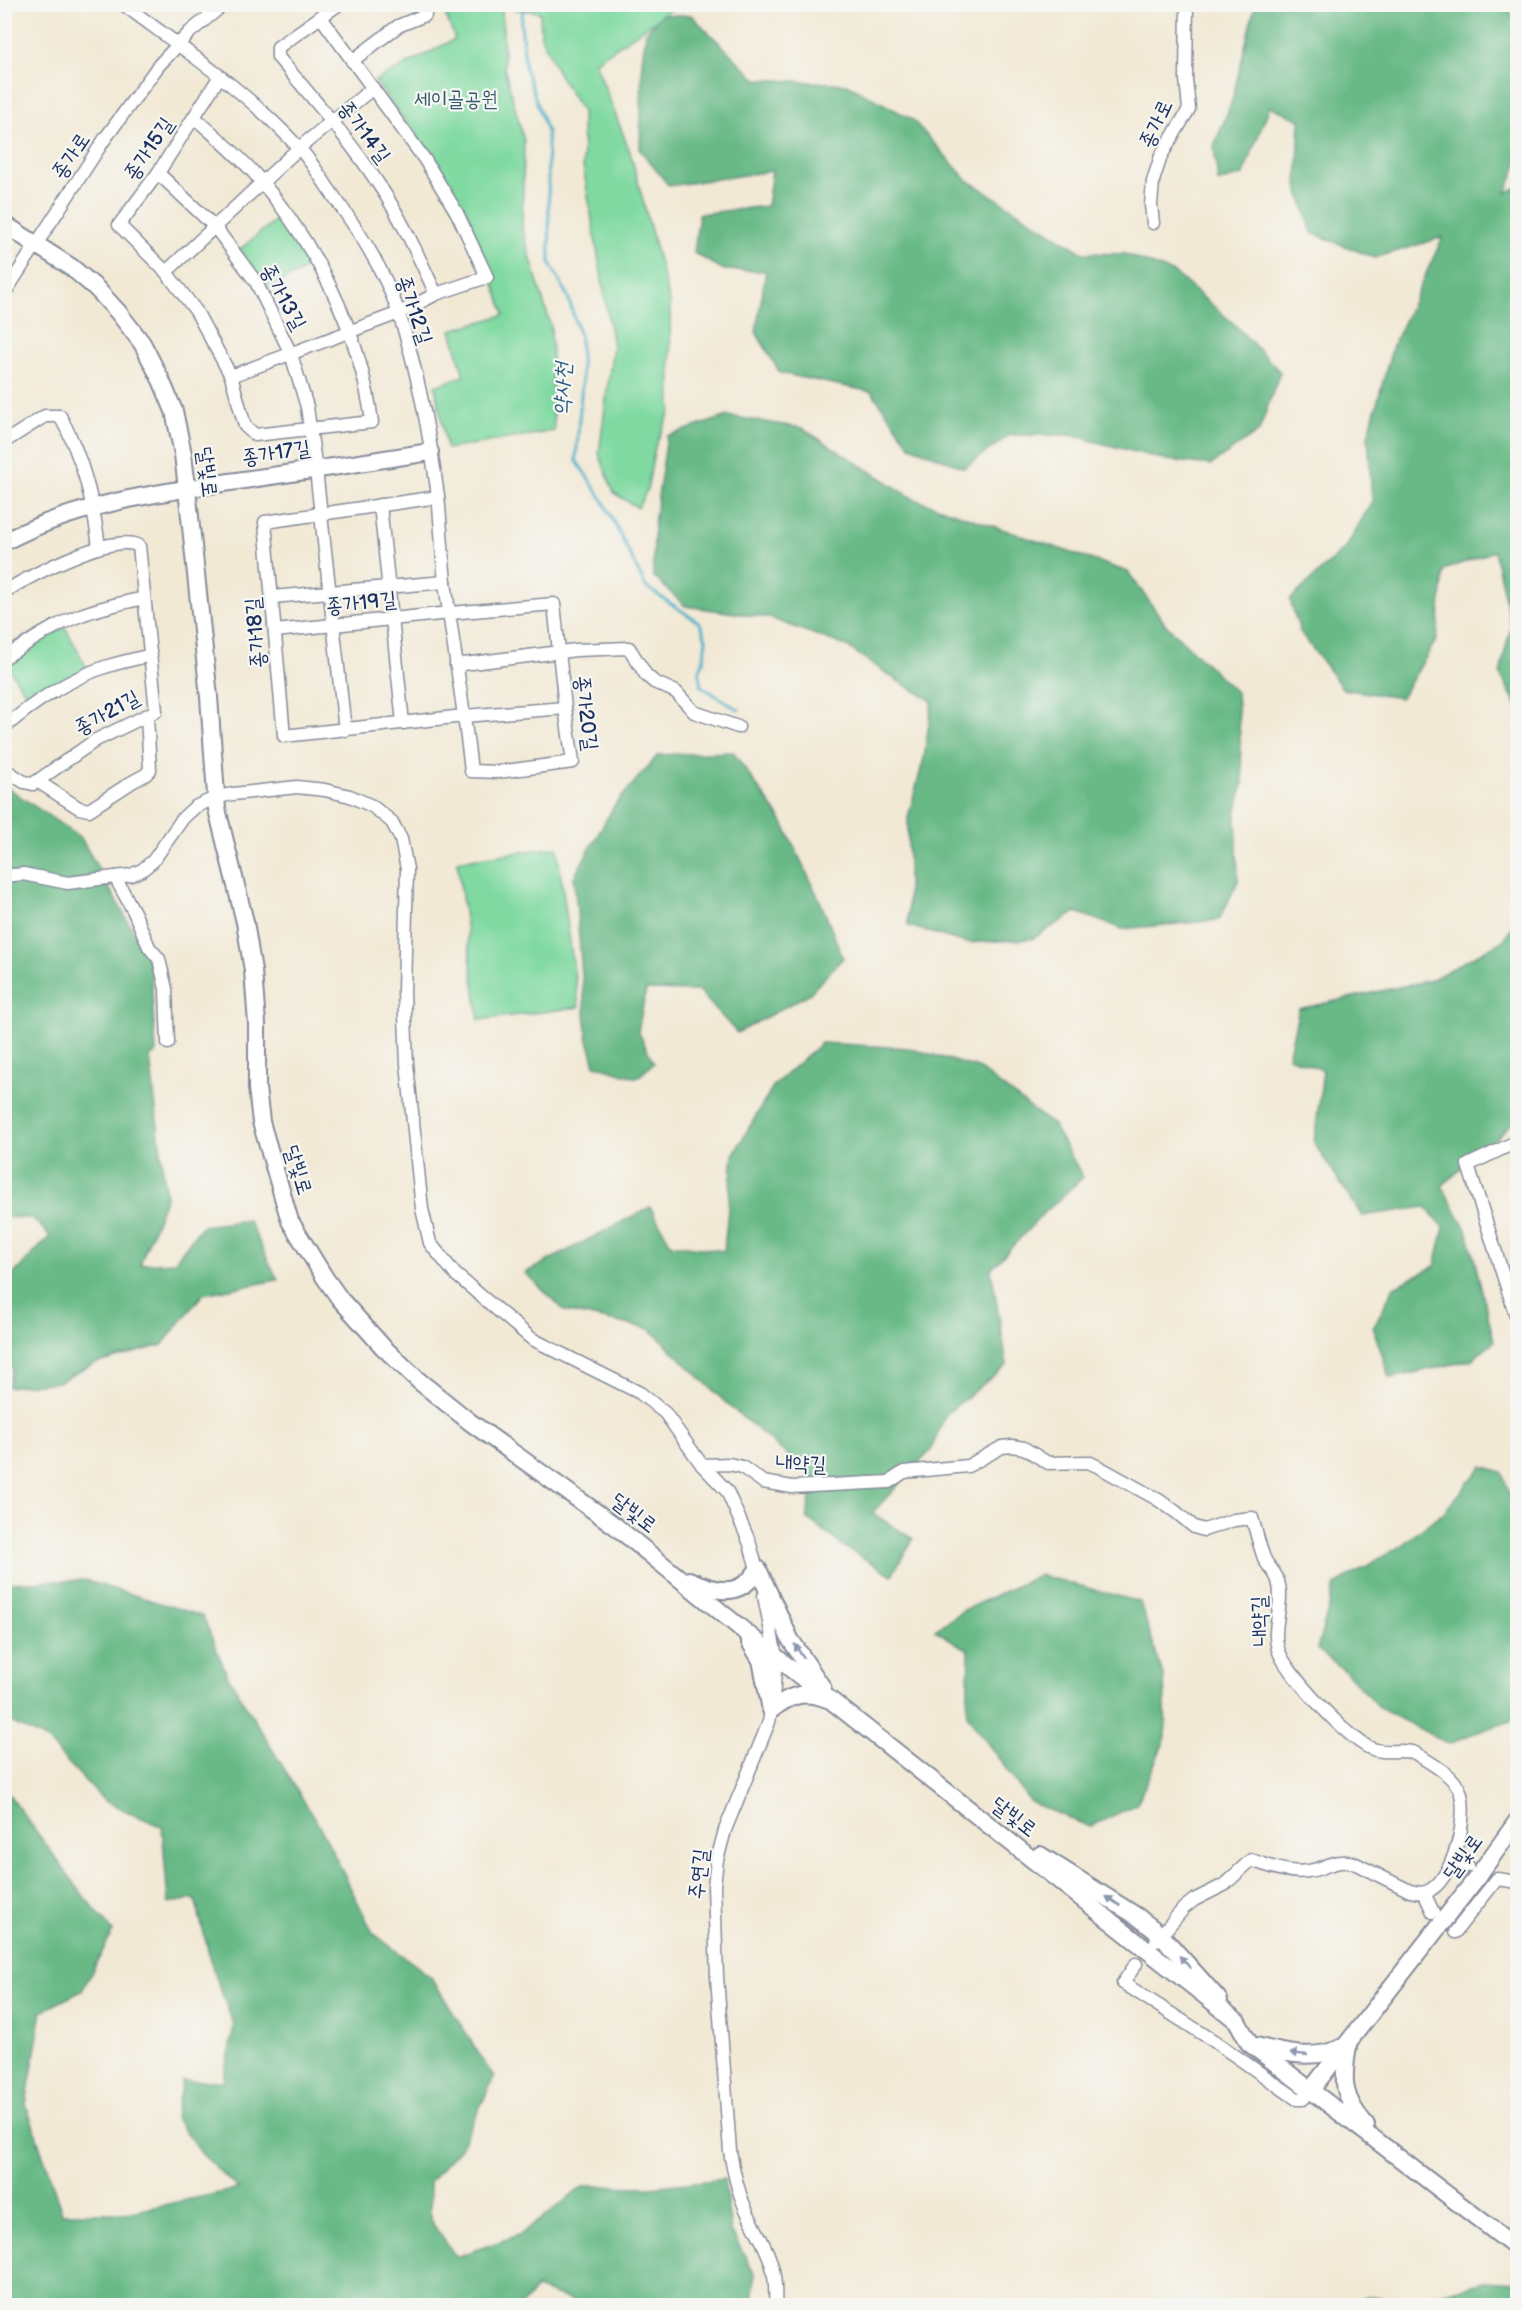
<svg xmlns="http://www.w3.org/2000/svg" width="1522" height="2310" viewBox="0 0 1522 2310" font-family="'Balsamiq Sans','Poor Story',sans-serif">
	<rect width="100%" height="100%" fill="#f6f6f2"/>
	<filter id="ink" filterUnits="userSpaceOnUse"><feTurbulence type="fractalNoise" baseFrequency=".0167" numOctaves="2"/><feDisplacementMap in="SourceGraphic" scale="12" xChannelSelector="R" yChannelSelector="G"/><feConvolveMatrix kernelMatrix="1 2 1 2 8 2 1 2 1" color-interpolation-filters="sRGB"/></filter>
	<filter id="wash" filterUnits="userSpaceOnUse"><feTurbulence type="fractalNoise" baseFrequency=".008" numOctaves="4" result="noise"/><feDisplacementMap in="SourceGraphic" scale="24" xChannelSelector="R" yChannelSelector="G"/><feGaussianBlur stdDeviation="1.35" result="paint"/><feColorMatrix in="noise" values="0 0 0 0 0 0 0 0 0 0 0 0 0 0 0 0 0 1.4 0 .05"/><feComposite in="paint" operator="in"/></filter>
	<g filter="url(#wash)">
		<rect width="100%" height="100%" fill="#f2e9d5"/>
		<!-- green -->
		<g fill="#7fd9a0" stroke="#4d847f" stroke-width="1.5">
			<path d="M442 5H502L504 67 524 141 522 229 551 327 554 431 447 449 435 386 464 376 451 330 504 315V312C488 268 473 222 448 182 426 147 400 114 375 81L455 39Z"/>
			<polygon points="505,5 678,5 595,62 630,152 670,302 671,410 655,447 647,490 638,508 614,493 599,454 613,346 583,166 582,111 559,75 541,37 540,12 505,8"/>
			<polygon points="278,218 296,241 310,266 266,290 239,250"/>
			<polygon points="65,627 88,670 31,701 5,663"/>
			<polygon points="557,847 579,1007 479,1020 457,861"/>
		</g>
		<!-- forest -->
		<g fill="#67b986" stroke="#417472" stroke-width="1.5">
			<polygon points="1255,5 1504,5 1517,20 1517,165 1506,193 1517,187 1517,706 1500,674 1511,625 1494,551 1444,570 1437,639 1401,698 1343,689 1300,632 1290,600 1347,546 1372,501 1368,436 1393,345 1443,237 1375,258 1312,233 1297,185 1300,120 1270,106 1243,175 1218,182 1214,146 1232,101"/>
			<polygon points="661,15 691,15 756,79 847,84 912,119 967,180 1083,253 1125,254 1174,273 1232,322 1280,372 1259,431 1211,465 1166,460 1070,435 1010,435 964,468 910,446 872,392 780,373 756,332 766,271 724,270 694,253 699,214 767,206 772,171 669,186 640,150 642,62 646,32"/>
			<polygon points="728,416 802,428 914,499 1128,572 1166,625 1237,693 1243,783 1236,815 1238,881 1219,920 1122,929 1076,912 1032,939 966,943 908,926 908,817 924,758 932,701 898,681 846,646 770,618 685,606 653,576 654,523 667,436"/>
			<polygon points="733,752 782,821 821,903 843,958 809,994 737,1033 699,991 646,990 638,1031 654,1063 637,1078 595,1065 587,1036 574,877 614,806 658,755"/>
			<polygon points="5,786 81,838 150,961 156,1053 150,1057 166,1197 140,1264 174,1262 202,1226 248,1220 278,1280 203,1294 162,1345 94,1364 58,1382 8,1387 12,1370 5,1340 5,1283 50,1236 32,1218 5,1217"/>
			<polygon points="1517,919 1517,1119 1442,1186 1468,1233 1494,1341 1471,1360 1390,1378 1373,1328 1394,1287 1435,1266 1444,1227 1425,1207 1362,1216 1314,1143 1323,1070 1288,1057 1299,1009 1431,980 1504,940"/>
			<polygon points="821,1043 909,1048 978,1068 1053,1125 1083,1177 1041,1216 991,1269 1007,1365 946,1414 931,1450 872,1513 913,1539 892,1575 844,1547 807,1518 813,1477 727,1404 650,1329 565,1311 525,1273 650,1207 671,1244 724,1251 733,1155 774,1085"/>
			<polygon points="1482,1466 1502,1472 1517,1516 1517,1719 1469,1735 1449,1744 1381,1709 1346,1672 1317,1649 1335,1585 1399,1547 1444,1512"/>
			<polygon points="1040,1575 1140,1602 1164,1678 1166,1737 1137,1804 1090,1827 1030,1802 967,1715 969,1651 935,1630 964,1610"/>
			<polygon points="84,1580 203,1616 227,1675 324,1834 373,1933 431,1977 494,2078 460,2148 430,2181 430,2220 456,2257 521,2234 584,2186 650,2187 724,2179 731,2231 755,2274 752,2305 584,2305 536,2288 521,2306 5,2305 5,1789 86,1899 113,1931 82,1991 42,2011 26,2104 62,2213 126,2213 238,2189 202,2154 175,2118 182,2081 223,2081 234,2026 213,1969 195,1899 168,1903 162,1827 104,1801 47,1740 5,1719 5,1583"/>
			<polygon points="1484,2281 1517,2283 1517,2305 1345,2305 1346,2303 1367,2296 1418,2300"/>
		</g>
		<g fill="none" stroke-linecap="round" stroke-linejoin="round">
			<!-- stream -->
			<polyline stroke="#49aec8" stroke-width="3" points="523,9 521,23 525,68 547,132 550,263 568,297 580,337 582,383 576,460 604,502 646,587 700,623 706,639 704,659 699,672 701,686 739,710"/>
		</g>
	</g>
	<g filter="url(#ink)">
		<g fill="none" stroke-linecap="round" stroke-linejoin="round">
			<!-- street casing -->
			<g stroke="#868c9a" stroke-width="15">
				<g id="street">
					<path d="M123 4C183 49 248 92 299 148 310 160 319 174 328 188 356 227 384 268 399 314 418 371 430 437 438 496 441 525 442 553 445 582 453 645 464 708 471 771L498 772 573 762 565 708 554 604 450 613 275 631"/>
					<path d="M320 16 425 160 457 213 487 277 436 294C419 258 403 221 381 188 351 141 314 100 278 57V47L339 4"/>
					<polyline points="352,61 398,26 425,15 425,4"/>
					<path d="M194 117C214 135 236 153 254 173 315 242 360 330 372 422L255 435 245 426 231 376 196 311 166 272 119 225 158 173Z"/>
					<polyline points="194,117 220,76"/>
					<polyline points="158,173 215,227 256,282 291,354 307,407 316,470 345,730"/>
					<polyline points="1153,223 1151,205 1153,181 1161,156 1189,109 1186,79 1187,4"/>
					<polyline points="166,272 299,148 373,88"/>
					<polyline points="4,294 104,140 159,65 190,32 224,4"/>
					<polyline points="231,376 399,313 436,294"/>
					<path d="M4 442 45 416H60C83 458 93 500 99 547"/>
					<polyline points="438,497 265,522 284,736 464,716 565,708"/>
					<polyline points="380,505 403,723"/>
					<path d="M4 592C30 576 112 532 139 546L156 711 96 740 33 784 24 782 4 769"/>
					<polyline points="272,597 445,582"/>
					<path d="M4 658C29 642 54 625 81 615 102 607 123 603 144 598"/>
					<polyline points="456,665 576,650 629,648 646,675 654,682 676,692 694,712 738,727"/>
					<path d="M4 728C32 703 69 679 105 667 120 662 136 659 151 655"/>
					<polyline points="37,781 79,808 89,810 132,782 145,775 150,770 147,716"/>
					<polyline points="4,876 23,874 68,883 131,875 142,870 153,861 183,818 195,807 217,797 233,794 297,787 325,790 350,796 372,806 392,822 401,839 407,869 404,992 407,1064 422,1209 430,1243 455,1274 532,1339 640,1393 665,1413 702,1465 727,1491 749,1541 759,1576"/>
					<polyline points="115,877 134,912 149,947 159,959 166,989 168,1043"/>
					<polyline points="1518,1141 1468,1165 1518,1322"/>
					<path d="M702 1465 729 1464 742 1467 763 1482 792 1487 889 1482 904 1472 968 1466 1002 1447 1012 1446 1024 1448 1048 1463 1088 1462 1097 1466 1157 1499 1176 1512 1194 1527 1204 1530 1234 1520 1252 1518C1256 1531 1259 1545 1264 1558 1267 1566 1276 1572 1278 1581 1285 1603 1271 1627 1278 1649 1285 1673 1347 1737 1370 1748 1385 1755 1400 1748 1415 1753 1429 1762 1454 1775 1460 1791 1469 1816 1454 1874 1432 1889 1425 1894 1418 1893 1410 1891L1354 1863C1335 1858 1325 1869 1308 1871 1289 1874 1269 1866 1251 1860L1224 1885 1194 1900 1184 1908 1156 1941"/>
					<path d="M764 1596 776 1657 773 1699 769 1722 725 1830 717 1860 714 1886 717 1977 730 2151C733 2170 737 2188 744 2205 762 2246 778 2257 775 2306"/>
					<polyline points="1454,1860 1468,1866"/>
					<polyline points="1424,1893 1433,1912"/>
					<polyline points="1455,1932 1497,1879 1518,1882"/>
					<polyline points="1136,1964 1123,1983 1214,2041 1297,2099 1303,2099 1310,2091"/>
				</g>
			</g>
			<!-- secondary casing -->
			<g stroke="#868c9a" stroke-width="20">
				<g id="secondary">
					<polyline points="4,224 71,267 96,288 118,312 142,343 161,380 174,411 183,454 187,489 209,697 217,809 245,922 253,971 257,1024 257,1088 261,1122 290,1221 325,1278 340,1299 383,1347 419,1381 470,1422 614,1525 776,1657 1237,2021 1249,2043 1518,2249"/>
					<path d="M4 542C76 503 158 493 237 481 301 472 366 462 430 452"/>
					<polyline points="758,1569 790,1639 822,1687"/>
					<path d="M689 1580C716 1592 740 1599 758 1569"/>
					<path d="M750 1642 761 1660 771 1710C790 1695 804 1690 827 1699"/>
					<polyline points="1040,1855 1138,1917 1161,1935 1219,2000"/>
					<path d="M1256 2046C1285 2054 1317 2061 1345 2046"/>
					<path d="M1348 2046C1342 2081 1342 2098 1366 2125"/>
					<polyline points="1310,2091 1475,1880 1518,1820"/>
				</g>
			</g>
			<!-- street -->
			<use href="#street" stroke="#fff" stroke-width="12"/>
			<!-- secondary -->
			<use href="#secondary" stroke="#fff" stroke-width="16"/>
		</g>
		<!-- one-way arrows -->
		<defs><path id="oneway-solid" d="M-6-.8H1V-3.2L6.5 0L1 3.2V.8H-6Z" transform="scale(1.5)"/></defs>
		<g fill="#8d97ae">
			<use href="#oneway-solid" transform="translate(799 1651) rotate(-123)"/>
			<use href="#oneway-solid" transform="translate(1113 1901) rotate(-147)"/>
			<use href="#oneway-solid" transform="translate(1185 1962) rotate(-132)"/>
			<use href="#oneway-solid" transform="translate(1299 2054) rotate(-174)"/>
		</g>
	</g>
	<g text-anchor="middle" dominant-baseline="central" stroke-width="4.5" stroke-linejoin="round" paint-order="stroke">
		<!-- park labels -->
		<g font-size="21" fill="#345a6e" stroke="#f6f6f2">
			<text x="456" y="99">세이골공원</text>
		</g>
		<!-- street labels -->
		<g font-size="21" fill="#1b2f5e" stroke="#f6f6f2">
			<text transform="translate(1156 124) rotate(-65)">종가로</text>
			<text transform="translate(364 132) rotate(53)">종가14길</text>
			<text transform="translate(149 149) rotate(-56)">종가15길</text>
			<text transform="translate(71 156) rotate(-56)">종가로</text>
			<text transform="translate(283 297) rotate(61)">종가13길</text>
			<text transform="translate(414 310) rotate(71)">종가12길</text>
			<text transform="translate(276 453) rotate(-9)">종가17길</text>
			<text transform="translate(207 472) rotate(83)">달빛로</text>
			<text transform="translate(361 603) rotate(-6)">종가19길</text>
			<text transform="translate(256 633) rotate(-95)">종가18길</text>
			<text transform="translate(107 713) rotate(-29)">종가21길</text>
			<text transform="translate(586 713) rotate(83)">종가20길</text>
			<text transform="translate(298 1170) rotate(73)">달빛로</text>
			<text transform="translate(801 1464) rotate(2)">내약길</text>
			<text transform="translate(634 1513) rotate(38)">달빛로</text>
			<text transform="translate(1260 1621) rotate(-92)">내약길</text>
			<text transform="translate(1014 1817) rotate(38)">달빛로</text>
			<text transform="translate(1463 1857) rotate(-54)">달빛로</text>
			<text transform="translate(699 1874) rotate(-84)">주연길</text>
		</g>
		<!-- water labels -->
		<g font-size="22" font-style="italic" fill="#2b5b83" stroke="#f6f6f2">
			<text transform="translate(563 389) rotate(-88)">약사천</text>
		</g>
	</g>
	<!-- margin -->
	<rect width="1522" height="2310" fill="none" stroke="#f6f6f2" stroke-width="24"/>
</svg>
